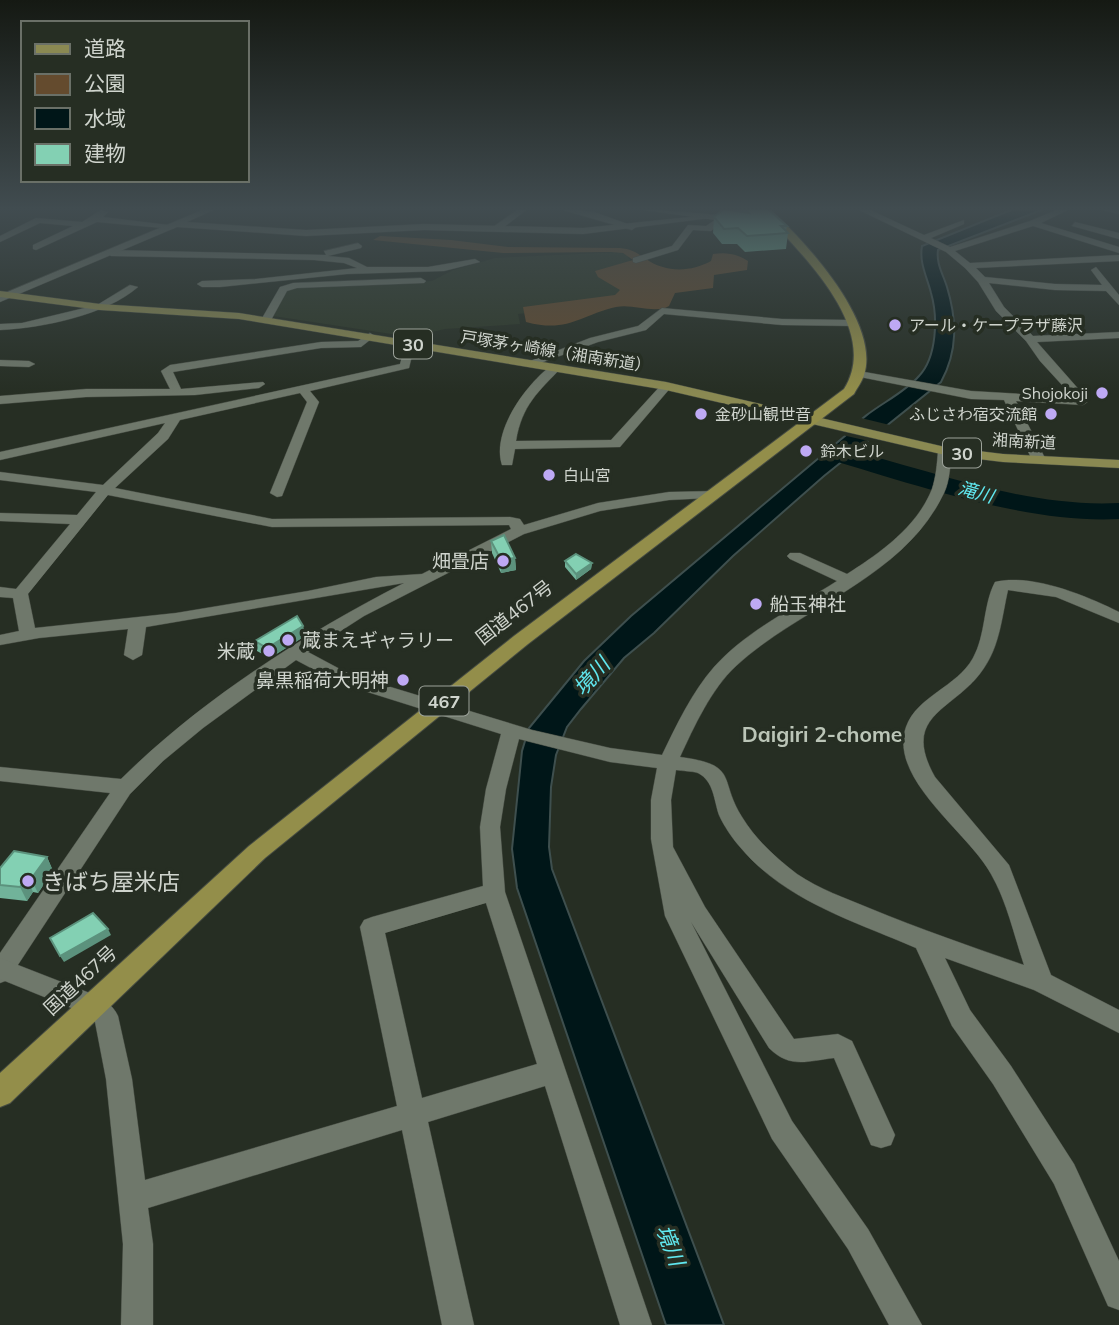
<svg xmlns="http://www.w3.org/2000/svg" width="1119" height="1325" viewBox="0 0 1119 1325" font-family="Mulish,'Noto Sans JP',sans-serif">
	<rect width="100%" height="100%" fill="#262e23"/>
	<!-- built -->
	<polygon fill="#2e3928" points="619,252 627,255 632,263 628,302 518,314 520,324 445,329 411,337 273,316 285,290 297,287 432,281 453,270 495,258"/>
	<!-- green -->
	<path fill="#644b2e" d="M380 236 451 240 508 247 620 248C632 249 637 253 646 259 666 273 691 272 711 261L713 254C727 252 737 254 748 261L747 270 714 275 713 288 675 293 669 306 665 308C649 312 632 304 616 307 578 316 568 333 526 322L523 307 615 295 620 290 598 277 595 271 633 260 623 253 611 252 503 253 373 240Z"/>
	<!-- water -->
	<path fill="#001618" stroke="#3e4f4e" stroke-width="2" d="M1016 208H1047L938 250C936 264 943 274 947 287 957 320 958 351 941 382L824 476 733 556 654 633 624 658 581 709 567 727 556 755 551 787 549 847 552 869 724 1325H666L517 888 512 849 522 751 529 728 584 661 631 616 852 430C865 410 901 397 919 376 937 357 938 317 931 293 927 277 919 263 922 246Z"/>
	<!-- pier -->
	<polygon fill="#262e23" points="861,418 894,426 873,442 842,435"/>
	<g fill="none" stroke-linecap="round" stroke-linejoin="round">
		<!-- river -->
		<path fill="#001618" fill-rule="evenodd" d="M837 447C929 469 1023 508 1119 503V519C1029 524 915 485 828 459L825 454 828 449Z"/>
		<!-- minor casing -->
		<g stroke="#454b42" stroke-width="1">
			<g id="minor">
				<polygon points="520,208 529,208 499,231 493,231 493,227"/>
				<polygon points="556,208 594,212 636,227 632,230"/>
				<polygon points="629,208 708,214 725,219 711,231 693,230 678,250 636,263 633,262 633,258 672,246 688,225 706,226 715,220"/>
				<polygon points="855,208 866,208 924,235 964,220 964,224 931,238 950,247 1030,221 1061,208 1072,208 1041,223 1119,247 1119,253 1033,226 955,251 970,263 1119,255 1119,261 976,268 985,277 1055,284 1102,285 1091,270 1096,267 1119,295 1119,305 1106,291 1055,290 989,283 1004,307 1033,336 1119,332 1119,338 1037,342 1089,401 1083,405 1016,401 1046,460 1044,463 1034,463 1032,460 1004,400 971,399 855,376 853,374 859,371 971,391 1073,397 1040,361 1026,341 996,311 978,282 965,268 946,252"/>
				<polygon points="1101,208 1119,209 1119,214 1102,210"/>
				<polygon points="101,210 108,212 103,217 177,226 173,229 97,222 36,250 33,249 33,245 73,226 40,223 0,242 0,236 36,218 82,222"/>
				<polygon points="1075,222 1119,233 1119,239 1072,226"/>
				<polygon points="358,243 362,246 361,248 328,256 349,258 367,267 428,267 475,259 480,262 444,271 347,274 220,287 202,287 197,284 202,281 256,279 357,268 344,263 314,260 111,256 107,253 111,250 326,255 324,251"/>
				<polygon points="421,278 426,281 424,283 297,288 287,291 270,322 261,320 280,287 293,283"/>
				<path d="M130 285 138 287C106 315 42 328 0 330V324L22 323 97 305Z"/>
				<polygon points="662,308 782,319 852,320 857,323 852,326 782,325 664,314 646,330 598,342 535,365 525,363 590,338 638,326"/>
				<polygon points="370,333 375,336 361,347 321,348 173,372 181,389 263,382 265,384 259,388 195,395 86,397 0,404 0,396 86,389 170,389 161,371 170,365 321,342 358,341"/>
				<path d="M406 341 415 343 409 368 310 391 319 402 282 496 277 497 270 493 307 402 300 393 180 420 168 439 115 488 272 519 510 517 520 519 524 525 598 503 669 492 715 491 717 494 710 498 669 500 600 511 524 534 364 616 308 652 351 675 532 730 610 748 662 755C676 726 692 692 714 667 747 630 796 607 837 581L790 559 787 556 790 553H800L847 574C880 553 917 527 932 489 936 477 937 464 938 451L940 448H950L952 451C950 465 950 480 944 493 904 578 801 606 736 666 711 689 694 727 680 757 740 765 718 779 742 817 756 840 776 858 797 874 819 889 845 898 869 908 920 929 972 947 1024 965 1014 935 1007 902 991 874 969 833 888 779 906 727 917 696 957 687 973 658 986 635 983 604 995 582 1032 573 1087 596 1119 612V623L1056 597 1008 590C1002 616 1000 645 984 668 956 711 899 713 935 777L1009 865 1051 975 1119 1010V1033L1034 990 945 958 970 1010 1011 1066 1074 1164 1119 1261V1310L1108 1306 1054 1184 993 1084 952 1026 916 948C854 921 785 901 740 847 732 838 724 826 719 815 714 801 714 781 698 773 692 771 682 771 676 770L671 800 673 847 705 907 794 1039 838 1034 852 1041 895 1135 891 1145 881 1148 871 1145 834 1058C807 1061 790 1069 769 1048L691 922 792 1121 868 1229 922 1325H889L848 1249 772 1139 665 916 651 839V800L657 768 610 762 519 739 506 789 500 827 505 892 652 1325H620L545 1086 428 1122 474 1325H442L402 1130 148 1208 153 1244V1325H121L123 1244 106 1079 95 1022 82 1013 79 1005 82 997 91 994C103 998 113 1005 118 1016L132 1079 145 1180 397 1106 360 927 364 920 372 917 483 886 480 827 486 789 501 734 339 683 296 660 203 728 163 761 130 794 8 980 0 983V953L110 793 0 781V767L121 779C201 700 304 634 404 583L146 627 142 655 133 660 124 655 128 629 39 638 0 645V635L19 631 13 598 0 597V587L16 589 70 524 0 521V513L77 515 96 492 0 480V472L103 485 158 433 165 423 0 460V452L400 364ZM108 495 272 527 509 525 511 529 422 574 376 577 308 591 176 613 35 628 28 594ZM486 903 537 1064 422 1098 385 933Z"/>
				<polygon points="0,360 29,361 35,364 29,367 0,366"/>
				<path d="M552 365 562 367C538 392 522 405 516 441L611 440 662 384 672 386 620 447 515 449 512 465H502C491 432 526 384 552 365Z"/>
			</g>
		</g>
		<!-- tertiary casing -->
		<g stroke="#454b42" stroke-width="1">
			<g id="tertiary">
				<polygon points="207,208 218,208 187,222 306,230 424,224 583,228 738,212 742,214 583,234 424,230 306,236 177,227 0,302 0,295"/>
				<polygon points="0,958 100,997 103,1005 100,1013 91,1016 0,979"/>
			</g>
		</g>
		<!-- primary casing -->
		<g stroke="#454b42" stroke-width="1">
			<polygon id="primary" points="0,291 100,304 239,313 666,382 945,447 1003,454 1119,460 1119,468 1003,462 945,455 666,390 239,319 100,310 0,297"/>
		</g>
		<!-- trunk casing -->
		<g stroke="#454b42" stroke-width="2">
			<path id="trunk" d="M759 208H768C804 239 881 323 864 375 862 382 857 388 854 394L528 644 265 858 10 1103 0 1107V1073L249 846 514 636 844 389C883 327 796 249 759 208Z"/>
		</g>
		<!-- minor -->
		<use href="#minor" fill="#6f786b" fill-rule="evenodd"/>
		<!-- tertiary -->
		<use href="#tertiary" fill="#6f786b" fill-rule="evenodd"/>
		<!-- primary -->
		<use href="#primary" fill="#8a8952" fill-rule="evenodd"/>
		<!-- trunk -->
		<use href="#trunk" fill="#938e4a" fill-rule="evenodd"/>
	</g>
	<!-- wall -->
	<g fill="#71b39a">
		<polygon points="740,208 767,208 787,226 786,231 788,233 786,249 745,252 737,244 722,244 713,233 714,217 739,211"/>
		<polygon points="491,541 515,558 516,570 501,573 492,553"/>
		<polygon points="565,561 592,563 591,569 576,580 565,567"/>
		<polygon points="303,626 305,636 270,658 257,651 255,641"/>
		<polygon points="47,857 53,871 38,893 33,892 27,901 0,898 0,868"/>
	</g>
	<!-- shaded-wall -->
	<g fill="#5c927d">
		<polygon points="515,558 516,570 501,573 501,560"/>
		<polygon points="592,563 591,569 576,580 576,574"/>
		<polygon points="303,626 305,636 270,658 267,648"/>
		<polygon points="47,857 53,871 38,893 31,879"/>
		<polygon points="27,879 33,892 27,901 20,887"/>
		<polygon points="108,929 111,935 64,962 60,956"/>
	</g>
	<!-- building -->
	<g fill="#83d0b3" stroke="#5c927d" stroke-width="2">
		<polygon points="744,208 767,208 787,226 781,226 788,233 747,236 738,228 724,229 714,217 724,209 749,213"/>
		<polygon points="504,535 515,558 501,560 491,541"/>
		<polygon points="576,554 592,563 576,574 565,561"/>
		<polygon points="297,616 303,626 267,648 255,641"/>
		<polygon points="14,851 47,857 31,879 27,879 20,887 0,885 0,868"/>
		<polygon points="93,913 108,929 60,956 50,938"/>
	</g>
	<!-- sky -->
	<linearGradient id="sky" x2="0" y2="1"><stop stop-color="#151913"/><stop offset="0.53" stop-color="#414c50"/><stop offset="1" stop-color="#414c50" stop-opacity="0"/></linearGradient>
	<rect width="1119" height="394" fill="url(#sky)"/>
	<!-- markers -->
	<g fill="#bea9f4" stroke="#262e23" stroke-width="2.5">
		<circle cx="895" cy="325" r="7"/>
		<circle cx="1102" cy="393" r="7"/>
		<circle cx="701" cy="414" r="7"/>
		<circle cx="1051" cy="414" r="7"/>
		<circle cx="806" cy="451" r="7"/>
		<circle cx="549" cy="475" r="7"/>
		<circle cx="503" cy="561" r="7"/>
		<circle cx="756" cy="604" r="7"/>
		<circle cx="288" cy="640" r="7"/>
		<circle cx="269" cy="651" r="7"/>
		<circle cx="403" cy="680" r="7"/>
		<circle cx="28" cy="881" r="7"/>
	</g>
	<g text-anchor="middle" dominant-baseline="central" stroke-width="7" stroke-linejoin="round" paint-order="stroke">
		<!-- far-poi labels -->
		<g font-size="16" fill="#cfd4cd" stroke="#262e23" text-anchor="start">
			<text x="909" y="325">アール・ケープラザ藤沢</text>
			<text x="1088" y="393" text-anchor="end">Shojokoji</text>
			<text x="715" y="414">金砂山観世音</text>
			<text x="1037" y="414" text-anchor="end">ふじさわ宿交流館</text>
			<text x="820" y="451">鈴木ビル</text>
			<text x="563" y="475">白山宮</text>
		</g>
		<!-- far-street labels -->
		<g font-size="16" fill="#cfd4cd" stroke="#262e23">
			<text transform="translate(556 351) rotate(9)">戸塚茅ヶ崎線（湘南新道）</text>
			<text transform="translate(1024 441) rotate(3)">湘南新道</text>
		</g>
		<!-- shield labels -->
		<g fill="#262e23" stroke="#9ca29a" stroke-width="2">
			<rect x="394" y="329.5" width="38" height="29" rx="5"/>
			<rect x="943" y="438.5" width="38" height="29" rx="5"/>
			<rect x="419.5" y="686.5" width="49" height="29" rx="5"/>
		</g>
		<g font-size="18" font-weight="bold" fill="#cfd4cd">
			<text x="413" y="344">30</text>
			<text x="962" y="453">30</text>
			<text x="444" y="701">467</text>
		</g>
		<!-- far-water labels -->
		<g font-size="18" font-style="italic" fill="#60e8f0" stroke="#262e23">
			<text transform="translate(976 492) rotate(15)">滝川</text>
		</g>
		<!-- poi labels -->
		<g font-size="19" fill="#cfd4cd" stroke="#262e23" text-anchor="end">
			<text x="489" y="561">畑畳店</text>
			<text x="770" y="604" text-anchor="start">船玉神社</text>
			<text x="302" y="640" text-anchor="start">蔵まえギャラリー</text>
			<text x="255" y="651">米蔵</text>
			<text x="389" y="680">鼻黒稲荷大明神</text>
		</g>
		<!-- street labels -->
		<g font-size="19" fill="#cfd4cd" stroke="#262e23">
			<text transform="translate(514 612) rotate(-38)">国道467号</text>
			<text transform="translate(80 980) rotate(-43)">国道467号</text>
		</g>
		<!-- water labels -->
		<g font-size="21" font-style="italic" fill="#60e8f0" stroke="#262e23">
			<text transform="translate(591 676) rotate(-48)">境川</text>
			<text transform="translate(671 1245) rotate(69)">境川</text>
		</g>
		<!-- neighbourhood labels -->
		<g font-size="21" font-weight="bold" fill="#bbc5b7" stroke="#262e23">
			<text x="822" y="734">Daigiri 2-chome</text>
		</g>
		<!-- near-poi labels -->
		<g font-size="23" fill="#cfd4cd" stroke="#262e23" text-anchor="start">
			<text x="42" y="881">きばち屋米店</text>
		</g>
	</g>
	<!-- legend -->
	<rect x="21" y="21" width="228" height="161" fill="#262e23" stroke="#6a7067" stroke-width="2"/>
	<rect x="35" y="44" width="35" height="10" fill="#8a8952" stroke="#6a7067" stroke-width="2"/>
	<text x="84" y="56" font-size="21" fill="#cfd4cd">道路</text>
	<rect x="35" y="74" width="35" height="21" fill="#644b2e" stroke="#6a7067" stroke-width="2"/>
	<text x="84" y="91" font-size="21" fill="#cfd4cd">公園</text>
	<rect x="35" y="108" width="35" height="21" fill="#001618" stroke="#6a7067" stroke-width="2"/>
	<text x="84" y="126" font-size="21" fill="#cfd4cd">水域</text>
	<rect x="35" y="144" width="35" height="21" fill="#83d0b3" stroke="#6a7067" stroke-width="2"/>
	<text x="84" y="161" font-size="21" fill="#cfd4cd">建物</text>
</svg>
